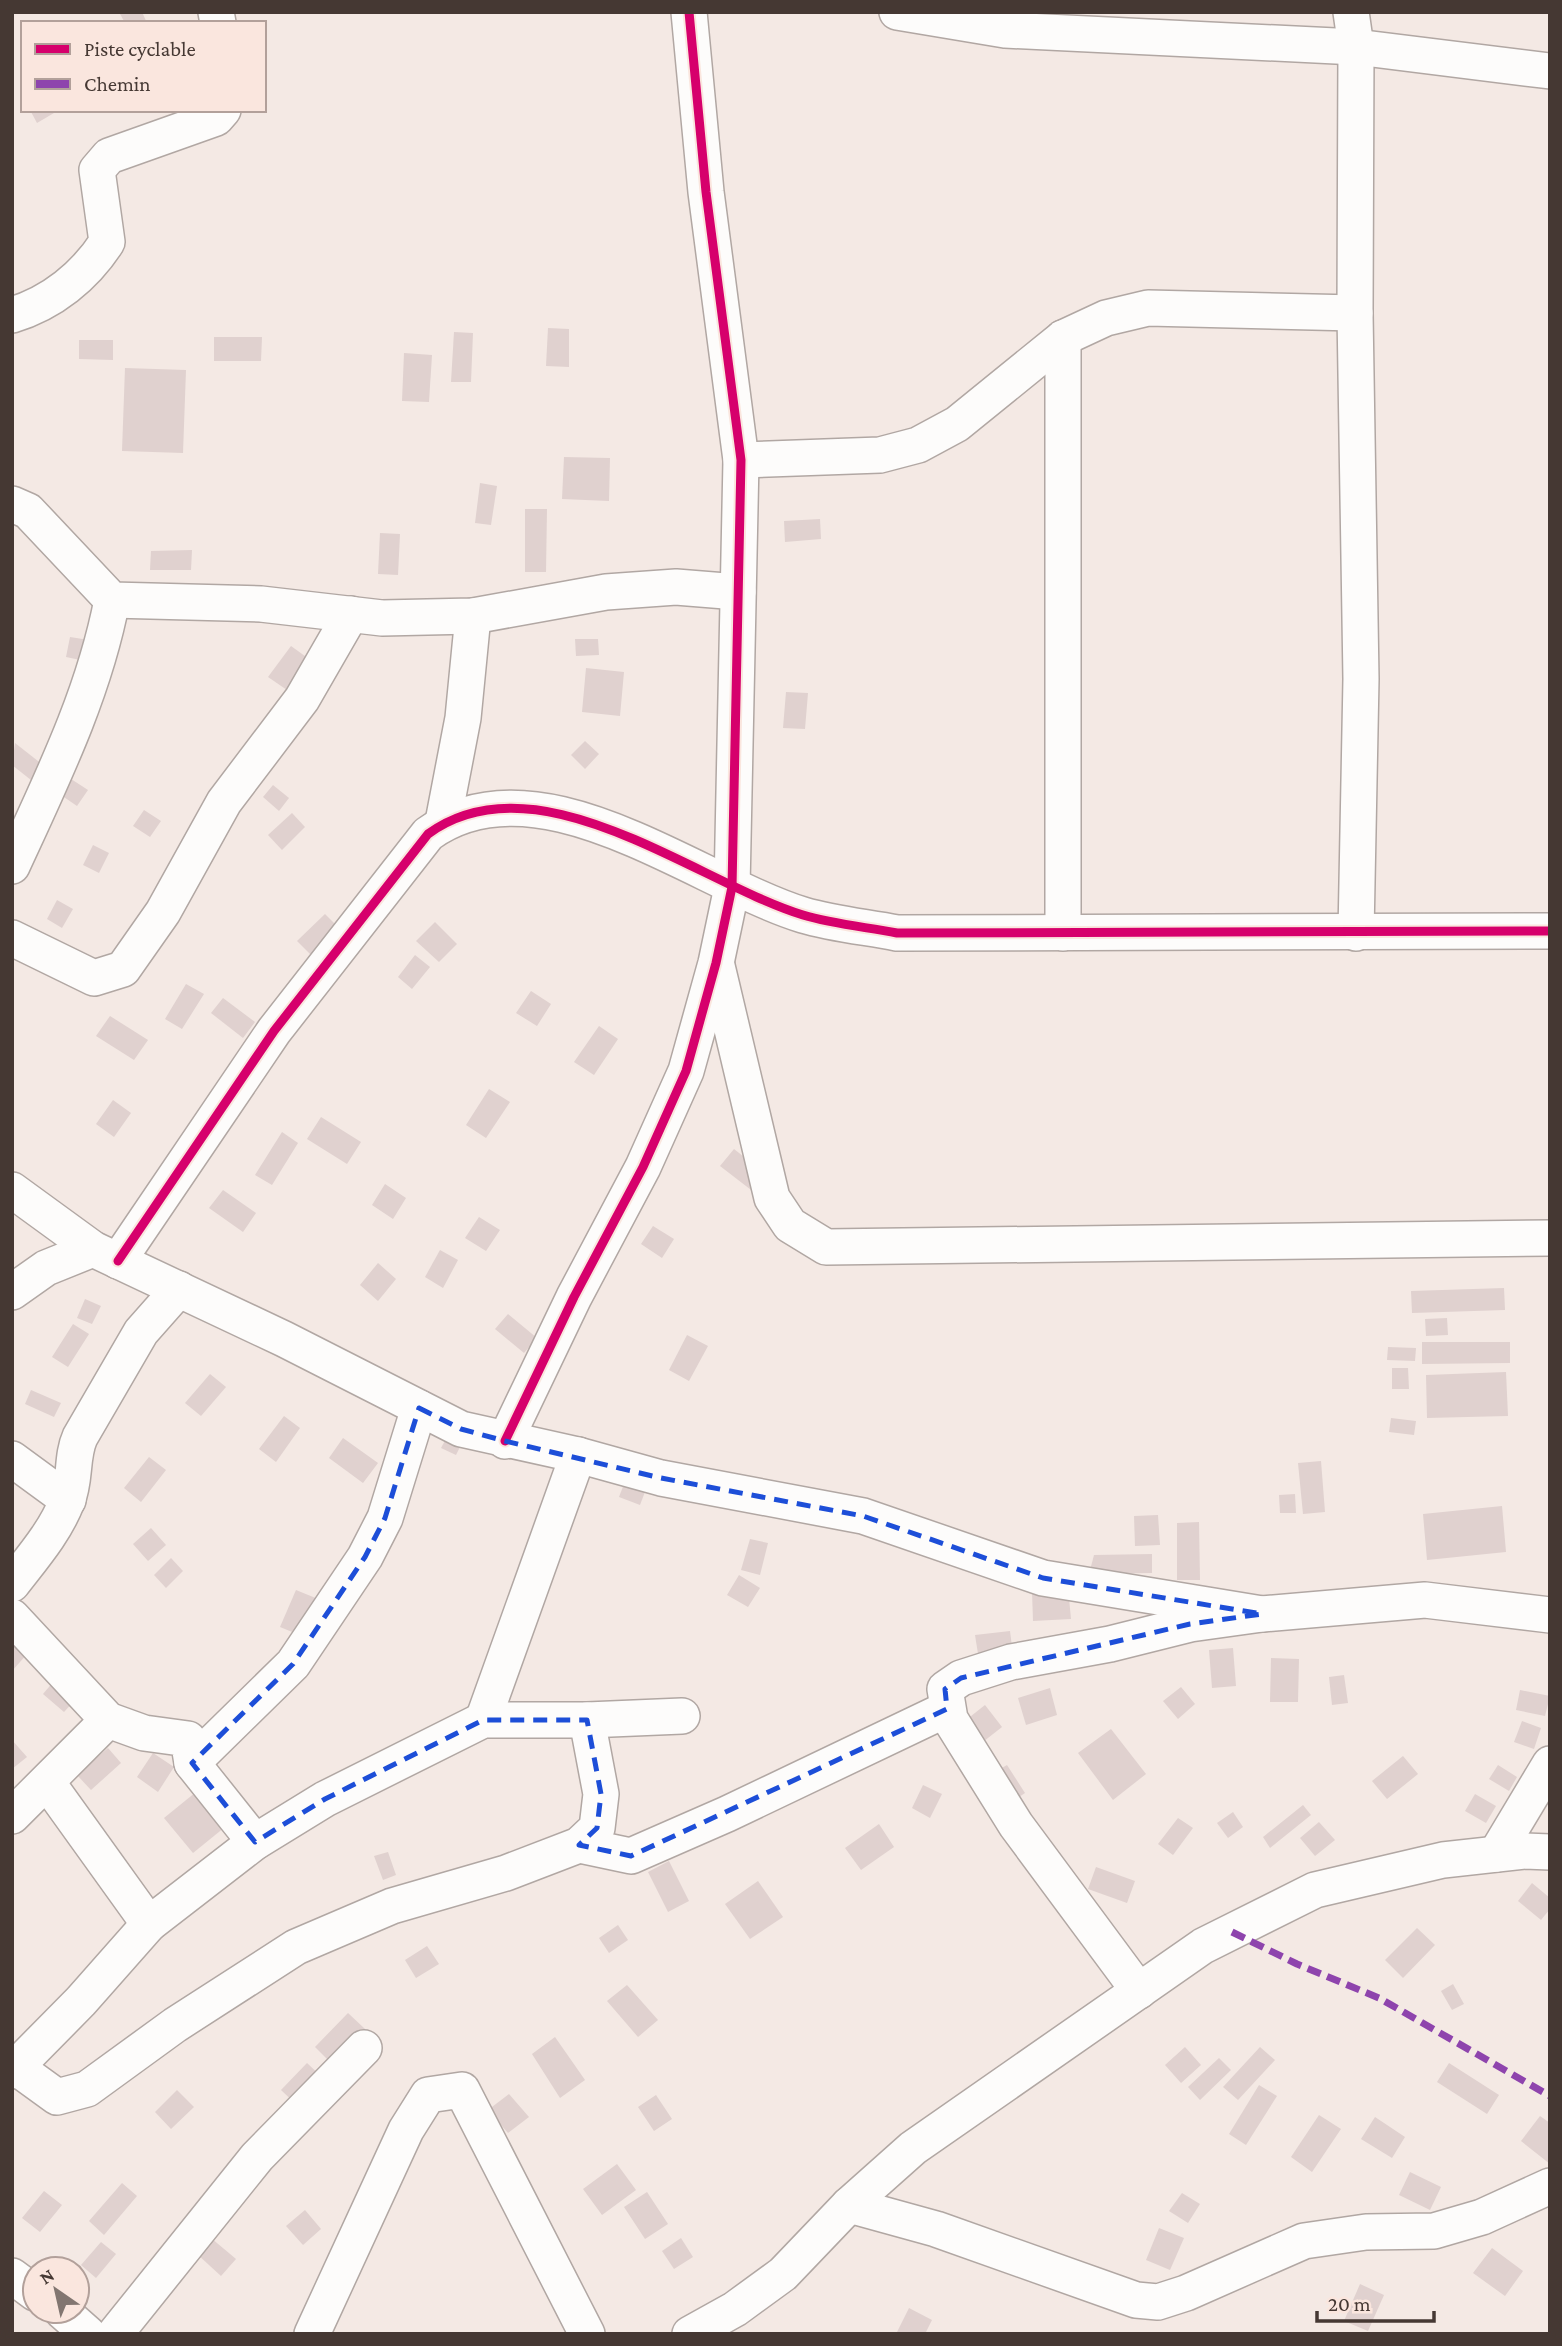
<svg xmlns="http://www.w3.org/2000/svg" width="1562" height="2346" viewBox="0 0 1562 2346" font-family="'Crimson Pro',serif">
	<rect width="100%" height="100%" fill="#f4e9e4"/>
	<!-- building -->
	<g fill="#e0d1cf">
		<polygon points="119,12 142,12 147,23 125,23"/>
		<polygon points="30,110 52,110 54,113 37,123"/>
		<polygon points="548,328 569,329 569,367 546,366"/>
		<polygon points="454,332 473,333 471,382 451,382"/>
		<polygon points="214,337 262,337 261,361 214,361"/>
		<polygon points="79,340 113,340 113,360 79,359"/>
		<polygon points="404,353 432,355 429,402 402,401"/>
		<polygon points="125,368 186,370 183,453 122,451"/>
		<polygon points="564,457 610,458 609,501 562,499"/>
		<polygon points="480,483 497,486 491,525 475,523"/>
		<polygon points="525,509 547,509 546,572 525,572"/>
		<polygon points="820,519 821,539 785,542 784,521"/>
		<polygon points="380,533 400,534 398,575 378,574"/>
		<polygon points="192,550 191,570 150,570 151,551"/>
		<polygon points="70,637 89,640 85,661 66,657"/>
		<polygon points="575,639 598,639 599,655 576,656"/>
		<polygon points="291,646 309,659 287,690 268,677"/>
		<polygon points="586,668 624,672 620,716 582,712"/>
		<polygon points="786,692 808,693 805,729 783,728"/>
		<polygon points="585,741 599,754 585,769 571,755"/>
		<polygon points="15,743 43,765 31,780 12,765"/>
		<polygon points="68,777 88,790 77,806 58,793"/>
		<polygon points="273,785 289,798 279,811 263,797"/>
		<polygon points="144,810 161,821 150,837 133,826"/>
		<polygon points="292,813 305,827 282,850 268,835"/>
		<polygon points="93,845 109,853 99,873 83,865"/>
		<polygon points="57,900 73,909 62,928 47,919"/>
		<polygon points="325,914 341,930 313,957 297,941"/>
		<polygon points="435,922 457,944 439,962 416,941"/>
		<polygon points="415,955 430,967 412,989 398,977"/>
		<polygon points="186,984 204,994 182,1029 165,1019"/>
		<polygon points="531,991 551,1004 537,1026 516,1013"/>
		<polygon points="223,998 255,1022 243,1038 211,1013"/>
		<polygon points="110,1016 148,1040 134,1060 96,1036"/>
		<polygon points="599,1026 618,1039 594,1075 574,1062"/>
		<polygon points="489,1089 510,1102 486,1138 466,1125"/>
		<polygon points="113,1100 131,1113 114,1137 96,1124"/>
		<polygon points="321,1117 361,1142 347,1164 307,1139"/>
		<polygon points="282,1132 298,1143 272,1185 255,1175"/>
		<polygon points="734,1149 768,1176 755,1193 720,1166"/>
		<polygon points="385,1184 406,1198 393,1219 372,1205"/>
		<polygon points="223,1190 256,1213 243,1232 209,1208"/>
		<polygon points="479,1217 500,1230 486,1251 465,1238"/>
		<polygon points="653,1226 674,1239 662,1258 641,1244"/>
		<polygon points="440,1250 458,1260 443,1288 425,1277"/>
		<polygon points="378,1263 396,1279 378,1301 360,1285"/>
		<polygon points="1504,1288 1505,1310 1412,1313 1411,1291"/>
		<polygon points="85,1299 101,1306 92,1324 77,1318"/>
		<polygon points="508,1314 537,1338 524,1353 495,1329"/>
		<polygon points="1447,1318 1448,1335 1426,1336 1425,1319"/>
		<polygon points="73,1324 89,1334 68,1367 52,1357"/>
		<polygon points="687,1335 708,1346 689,1381 669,1370"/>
		<polygon points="1422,1342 1510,1342 1510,1363 1422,1364"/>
		<polygon points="1388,1347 1416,1348 1415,1361 1387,1360"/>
		<polygon points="1392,1368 1408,1368 1409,1389 1392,1389"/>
		<polygon points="1506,1372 1508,1416 1427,1418 1426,1375"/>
		<polygon points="210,1374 226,1387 201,1416 185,1403"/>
		<polygon points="31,1390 61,1403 54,1417 25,1404"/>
		<polygon points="284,1416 300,1428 276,1462 259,1449"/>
		<polygon points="1391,1418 1416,1421 1414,1435 1389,1432"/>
		<polygon points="453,1426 467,1433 456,1455 441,1448"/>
		<polygon points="343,1438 378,1463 363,1483 329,1458"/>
		<polygon points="149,1457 166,1470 141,1502 124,1488"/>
		<polygon points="1321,1461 1325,1512 1303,1514 1298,1463"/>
		<polygon points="627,1476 648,1484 640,1505 619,1497"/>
		<polygon points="1295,1494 1296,1513 1280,1513 1279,1495"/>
		<polygon points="1502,1506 1506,1552 1427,1560 1423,1514"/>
		<polygon points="1158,1515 1160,1545 1135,1546 1134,1516"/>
		<polygon points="1199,1522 1200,1580 1177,1580 1177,1523"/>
		<polygon points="151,1528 166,1545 148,1561 133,1544"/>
		<polygon points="750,1539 768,1543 760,1575 741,1570"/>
		<polygon points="1152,1554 1152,1573 1089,1574 1094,1555"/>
		<polygon points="171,1558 183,1571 166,1588 154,1575"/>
		<polygon points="739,1575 760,1588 748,1607 727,1595"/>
		<polygon points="1068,1588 1071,1619 1033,1621 1032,1591"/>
		<polygon points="296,1590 318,1599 302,1636 280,1627"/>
		<polygon points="1010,1631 1013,1655 979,1660 975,1635"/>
		<polygon points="12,1640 28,1653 12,1671"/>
		<polygon points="1233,1648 1236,1686 1212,1688 1209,1650"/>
		<polygon points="1271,1658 1299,1659 1298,1702 1270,1702"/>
		<polygon points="1344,1675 1348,1703 1332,1705 1329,1677"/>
		<polygon points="54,1681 76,1699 64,1712 43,1694"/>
		<polygon points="1181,1687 1195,1704 1178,1719 1163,1701"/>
		<polygon points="1050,1688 1057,1715 1026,1725 1018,1698"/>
		<polygon points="1520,1690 1550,1696 1545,1716 1516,1710"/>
		<polygon points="985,1705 1002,1727 979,1745 961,1724"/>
		<polygon points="1522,1721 1541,1728 1534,1749 1514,1742"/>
		<polygon points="1111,1729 1146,1774 1113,1800 1078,1753"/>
		<polygon points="12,1740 27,1757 12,1769"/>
		<polygon points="108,1748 121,1763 91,1790 77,1775"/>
		<polygon points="153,1753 174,1767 158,1792 137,1777"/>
		<polygon points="1403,1756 1418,1774 1387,1799 1372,1781"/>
		<polygon points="1007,1765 1025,1793 1010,1803 993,1773"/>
		<polygon points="1498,1765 1517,1777 1509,1791 1489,1779"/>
		<polygon points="923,1785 942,1794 930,1818 912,1808"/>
		<polygon points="196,1792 225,1827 193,1853 164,1818"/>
		<polygon points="1475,1794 1496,1806 1486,1823 1465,1811"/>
		<polygon points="1303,1805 1311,1815 1270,1848 1263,1837"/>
		<polygon points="1233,1812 1243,1827 1228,1838 1217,1823"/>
		<polygon points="1178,1818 1193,1828 1173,1855 1158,1844"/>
		<polygon points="1319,1822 1335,1840 1315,1856 1300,1838"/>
		<polygon points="879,1824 894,1847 861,1870 845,1848"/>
		<polygon points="388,1852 396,1875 383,1880 374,1856"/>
		<polygon points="669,1861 689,1901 668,1912 648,1872"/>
		<polygon points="1096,1867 1135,1881 1127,1903 1088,1889"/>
		<polygon points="758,1881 783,1917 750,1939 725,1904"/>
		<polygon points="1532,1883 1550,1898 1550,1909 1541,1920 1518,1901"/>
		<polygon points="618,1925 628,1940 609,1953 599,1938"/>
		<polygon points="1417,1928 1435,1945 1403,1978 1385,1960"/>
		<polygon points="427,1946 439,1964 416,1978 405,1960"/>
		<polygon points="1453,1984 1464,2004 1452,2010 1441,1991"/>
		<polygon points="627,1985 658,2020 638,2037 607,2001"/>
		<polygon points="348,2013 365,2029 332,2064 315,2047"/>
		<polygon points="555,2037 585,2080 560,2098 532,2054"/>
		<polygon points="1185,2047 1201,2065 1181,2083 1165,2065"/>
		<polygon points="1260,2047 1275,2060 1238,2100 1223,2087"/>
		<polygon points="1219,2058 1231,2070 1200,2100 1188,2087"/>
		<polygon points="307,2063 324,2079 299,2107 281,2090"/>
		<polygon points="1449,2063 1499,2095 1487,2114 1437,2082"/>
		<polygon points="1259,2085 1277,2096 1246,2145 1229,2134"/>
		<polygon points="177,2090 194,2107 171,2129 155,2112"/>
		<polygon points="509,2094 529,2117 508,2133 488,2110"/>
		<polygon points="656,2095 672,2119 654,2131 638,2107"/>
		<polygon points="1319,2115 1341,2129 1312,2172 1291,2157"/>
		<polygon points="1540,2116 1550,2123 1550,2164 1521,2141"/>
		<polygon points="1375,2117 1405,2137 1392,2158 1361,2139"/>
		<polygon points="617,2164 636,2190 602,2215 583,2189"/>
		<polygon points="1410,2172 1441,2187 1430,2210 1399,2195"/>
		<polygon points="122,2183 137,2196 104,2235 89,2221"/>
		<polygon points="44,2191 62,2205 40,2232 22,2218"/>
		<polygon points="647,2192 668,2224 645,2239 624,2207"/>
		<polygon points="1182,2193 1200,2204 1188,2223 1169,2211"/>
		<polygon points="305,2210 321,2229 303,2245 286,2226"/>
		<polygon points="1159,2228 1184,2238 1170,2270 1146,2260"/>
		<polygon points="211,2238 236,2259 221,2276 197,2254"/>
		<polygon points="681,2238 693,2257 674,2269 662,2251"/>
		<polygon points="101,2242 116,2254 96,2278 81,2265"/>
		<polygon points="1492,2248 1523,2271 1505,2296 1473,2273"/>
		<polygon points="1360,2284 1384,2295 1368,2331 1344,2321"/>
		<polygon points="909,2308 932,2320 925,2334 896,2334"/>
	</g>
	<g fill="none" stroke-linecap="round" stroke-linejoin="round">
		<!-- minor casing -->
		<g stroke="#b1a7a3" stroke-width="38">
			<g id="minor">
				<polyline points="216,12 218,23"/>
				<polyline points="897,12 1005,30 1356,47 1550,71"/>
				<polyline points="1351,12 1356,47 1355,313 1361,679 1356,933"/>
				<path d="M12 315C52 303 85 276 107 242L97 170 109 156 216 118 223 110"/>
				<polyline points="1063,338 1063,933"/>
				<polyline points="741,460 880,455 918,445 957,424 1063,338 1106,318 1148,308 1355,313"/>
				<polyline points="12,504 28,511 112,600 261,604 382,618 473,616 606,592 676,587 738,592"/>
				<polyline points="443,822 463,718 473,616"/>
				<path d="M12 866C52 779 94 694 112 600"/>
				<polyline points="12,938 94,978 123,969 163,912 224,802 302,699 351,614"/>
				<polyline points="717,966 772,1198 790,1225 826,1247 1550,1238"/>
				<polyline points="12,1190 93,1249 284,1339 461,1429 578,1455 661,1478 863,1516 1043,1578 1262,1614"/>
				<path d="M118 1261 274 1031 428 834C538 754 696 882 803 915 833 924 866 927 897 933L1550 931"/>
				<polyline points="12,1292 46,1268 93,1249"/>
				<polyline points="505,1441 574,1297 643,1167 686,1071 716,963 732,887 741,460 706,192 689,12"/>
				<polyline points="12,1459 68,1500"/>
				<path d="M12 1584C32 1558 55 1532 67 1501 76 1480 71 1457 80 1437L141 1332 179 1289"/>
				<polyline points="12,1617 108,1720 144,1733 188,1739 192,1763 255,1842"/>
				<polyline points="483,1720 578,1455"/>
				<polyline points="192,1763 293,1664 365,1557 385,1518 419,1408"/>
				<polyline points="47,1782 149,1924"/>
				<polyline points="12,1816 108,1720"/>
				<polyline points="579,1845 631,1856 727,1814 947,1709"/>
				<polyline points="1496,1854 1550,1764"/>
				<polyline points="1139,1991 1016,1825 950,1719 945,1689 961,1678 1011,1662 1110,1644 1190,1624 1262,1614 1425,1600 1550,1615"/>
				<polyline points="17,2068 57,2097 87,2089 175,2025 296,1947 392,1906 506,1873 579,1845 597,1828 601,1794 587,1720"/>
				<polyline points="12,2071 81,2001 149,1924 255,1842 325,1799 483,1720 587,1720 682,1716"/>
				<polyline points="849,2205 936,2229 1136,2300 1158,2302 1186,2293 1304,2241 1366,2232 1434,2231 1482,2217 1550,2186"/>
				<polyline points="12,2276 35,2293"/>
				<polyline points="62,2311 88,2334"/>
				<polyline points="115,2334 257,2157 364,2048"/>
				<polyline points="312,2334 406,2130 428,2095 462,2090 587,2334"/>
				<polyline points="690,2334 735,2309 783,2274 849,2205 913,2148 1203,1946 1315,1890 1443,1860 1525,1851 1550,1852"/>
			</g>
		</g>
		<!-- minor -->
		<use href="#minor" stroke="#fdfcfb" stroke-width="35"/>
		<!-- quiet -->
		<polyline stroke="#8e44ad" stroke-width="7" stroke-dasharray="14 7" stroke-linecap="butt" points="1232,1932 1297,1964 1379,1998 1550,2096"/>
		<!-- cycleway casing -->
		<g stroke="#fae6de" stroke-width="13">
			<g id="cycleway">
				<path d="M118 1261 274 1031 428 834C538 754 696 882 803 915 833 924 866 927 897 933L1550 931"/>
				<polyline points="505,1441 574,1297 643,1167 686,1071 716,963 732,887 741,460 706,192 689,12"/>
			</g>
		</g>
		<!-- cycleway -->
		<use href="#cycleway" stroke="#d6006c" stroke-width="9"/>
	</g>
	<!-- marked area -->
	<path fill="none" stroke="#1d4ed8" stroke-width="5" stroke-dasharray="14 9" stroke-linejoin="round" d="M419 1408 461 1429 505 1441 661 1478 863 1516 1043 1578 1262 1614 1190 1624 961 1678 945 1689 947 1709 631 1856 579 1845 597 1828 601 1794 587 1720H483L325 1799 255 1842 192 1763 293 1664 365 1557 385 1518Z"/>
	<!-- border -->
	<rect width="1562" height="2346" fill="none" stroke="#453833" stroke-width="28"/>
	<!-- legend -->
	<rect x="21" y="21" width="245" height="91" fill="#fae6de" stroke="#b2a09a" stroke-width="2"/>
	<rect x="35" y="44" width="35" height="10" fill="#d6006c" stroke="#b2a09a" stroke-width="2"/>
	<text x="84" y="56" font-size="21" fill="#453833">Piste cyclable</text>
	<rect x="35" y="79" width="35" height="10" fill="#8e44ad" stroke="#b2a09a" stroke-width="2"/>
	<text x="84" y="91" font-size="21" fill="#453833">Chemin</text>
	<!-- north arrow -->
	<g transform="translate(56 2290) rotate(326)"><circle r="33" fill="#fae6de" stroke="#b2a09a" stroke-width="2"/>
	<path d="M0-5L12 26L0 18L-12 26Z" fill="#827671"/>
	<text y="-10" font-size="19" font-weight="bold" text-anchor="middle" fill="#453833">N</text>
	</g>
	<!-- scale -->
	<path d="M1317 2311v10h117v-10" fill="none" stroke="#453833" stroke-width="3.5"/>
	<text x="1328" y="2311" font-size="21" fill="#453833" stroke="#fae6de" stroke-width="5" paint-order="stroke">20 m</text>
</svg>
